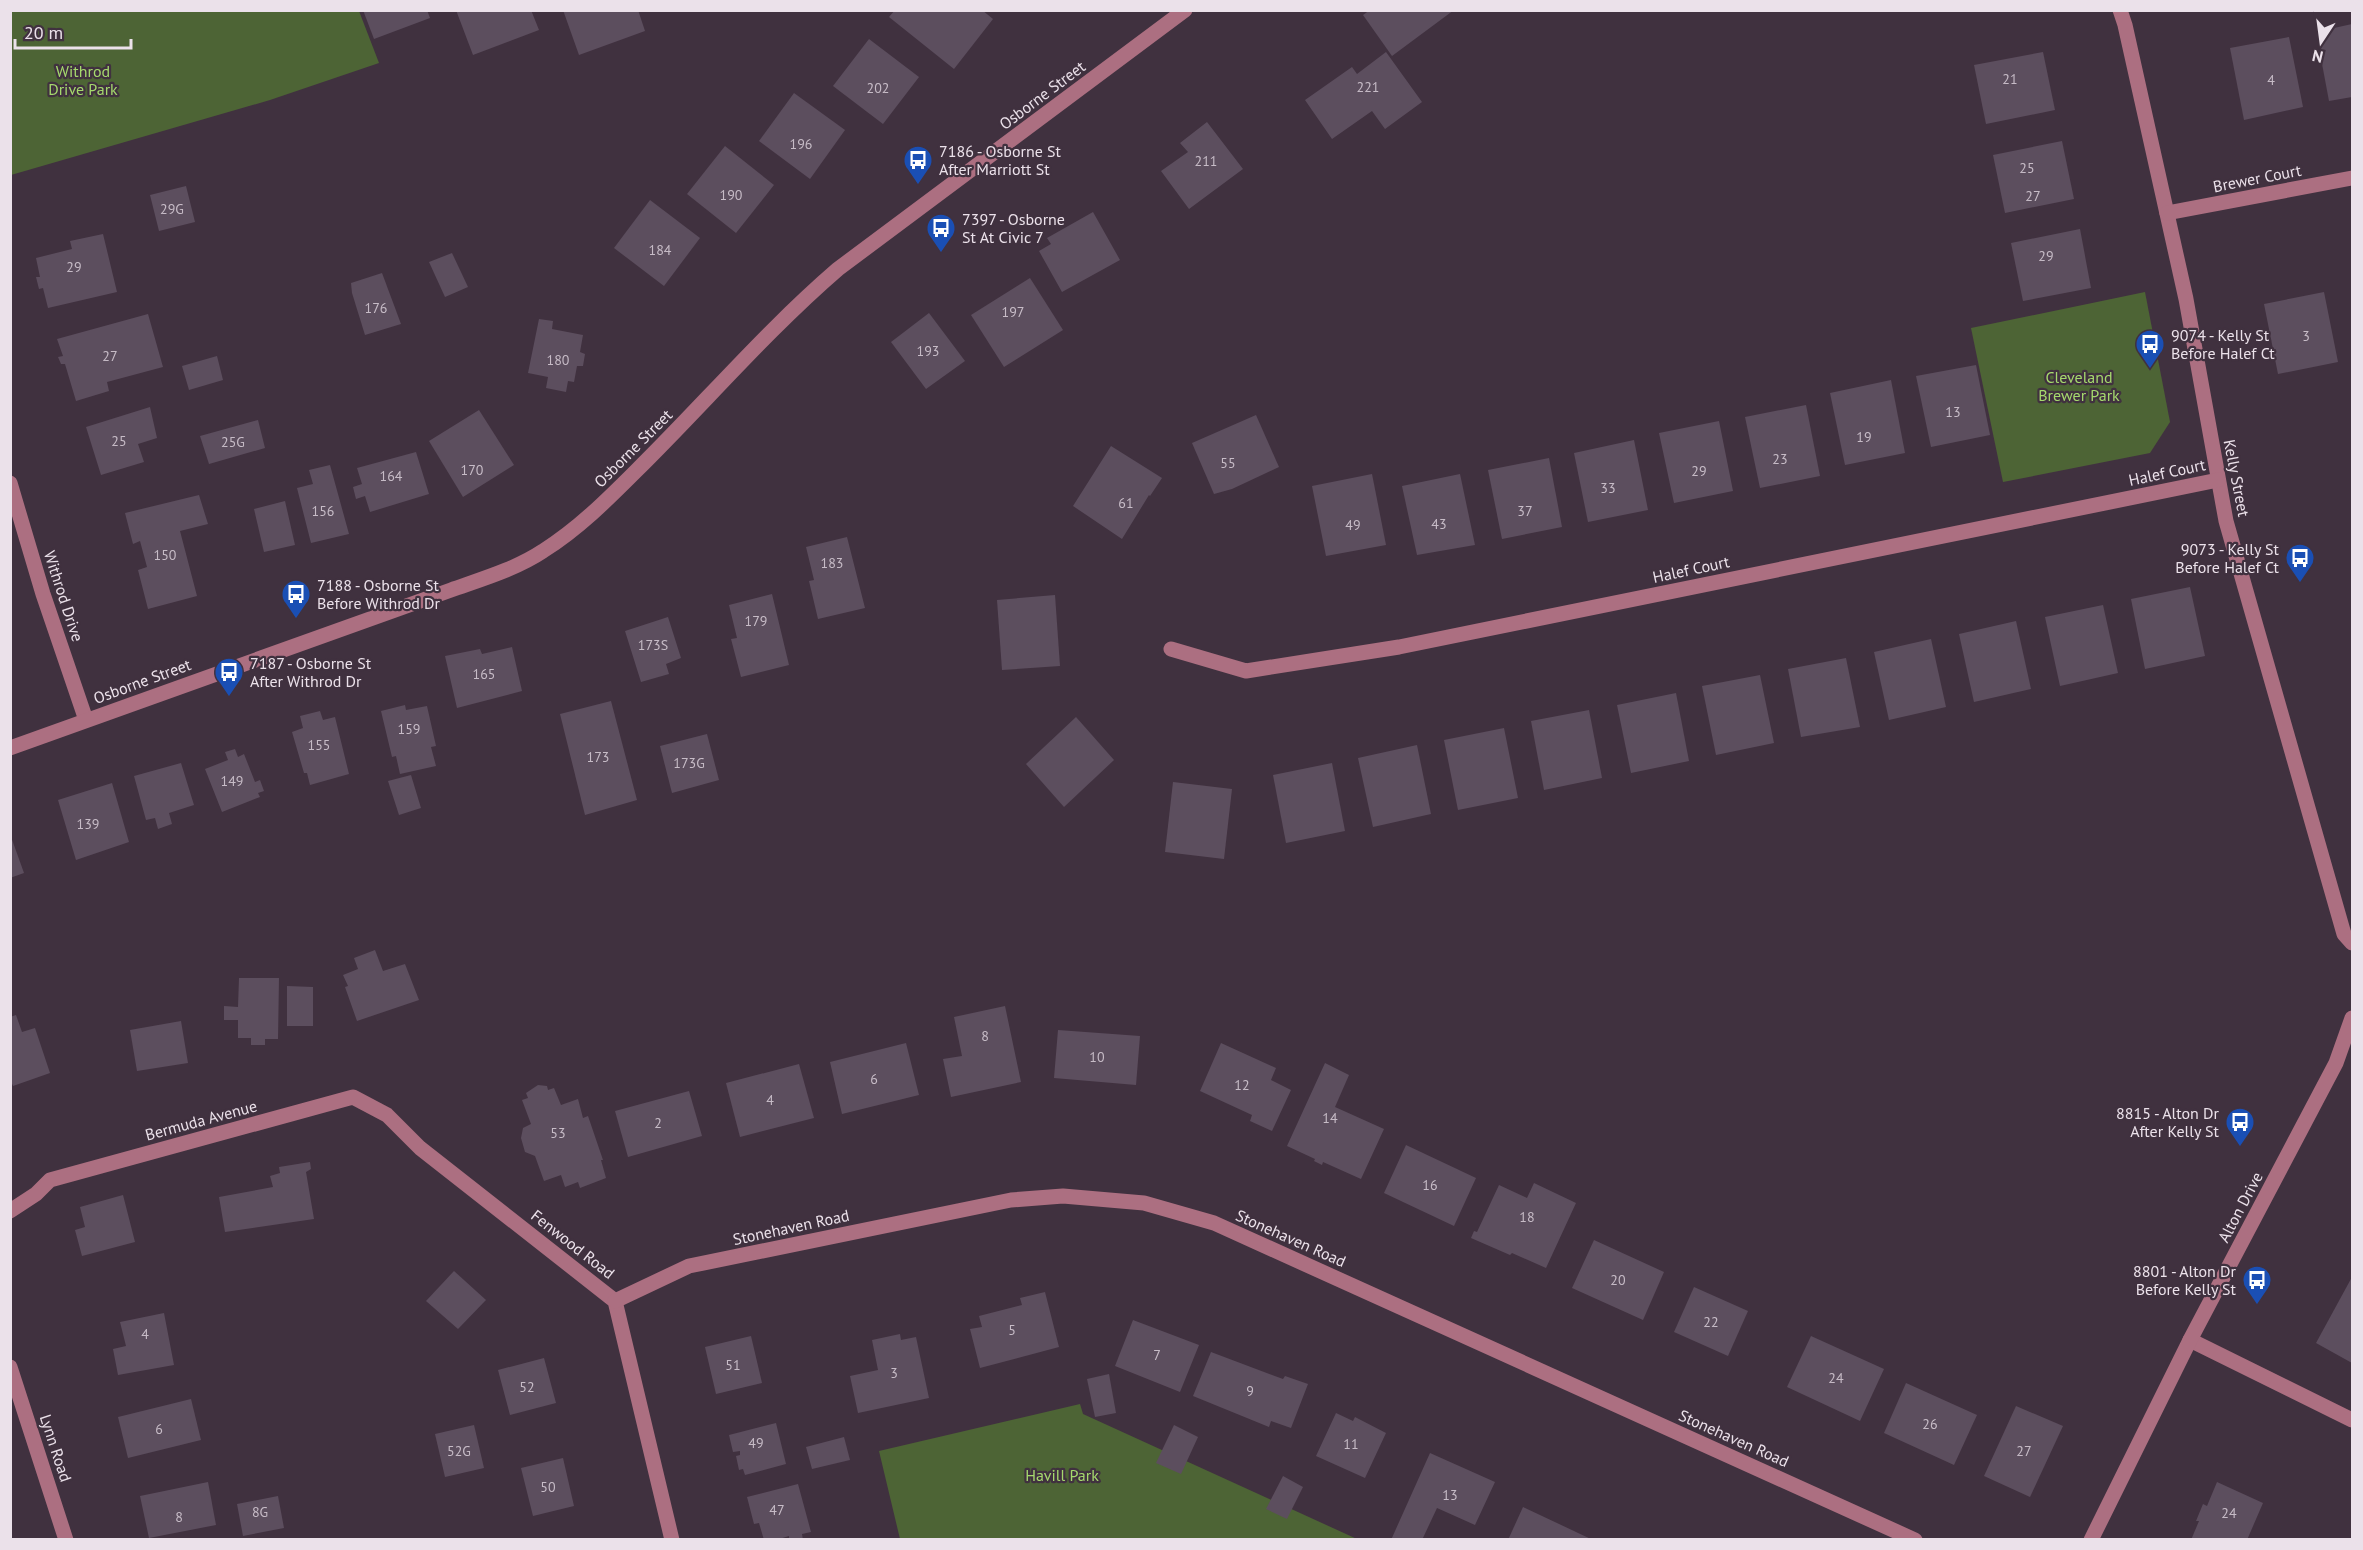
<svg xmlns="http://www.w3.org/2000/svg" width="2363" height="1550" viewBox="0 0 2363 1550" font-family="'PT Sans',sans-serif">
	<rect width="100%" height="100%" fill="#40313f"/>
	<!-- green -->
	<g fill="#4d6435">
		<polygon points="11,10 359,11 379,63 270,100 11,175"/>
		<polygon points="2145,292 2170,422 2150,453 2003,482 1971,328"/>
		<polygon points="1080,1404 1083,1414 1357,1539 900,1539 879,1451"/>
	</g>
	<!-- building -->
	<g fill="#5c4e5e">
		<polygon points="363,10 427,10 430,18 374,39"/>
		<polygon points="456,10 531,10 539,30 473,55"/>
		<polygon points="563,10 638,10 645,31 579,55"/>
		<polygon points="895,10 982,10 993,19 954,69 889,17"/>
		<polygon points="1370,10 1454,10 1392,56 1363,15"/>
		<polygon points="2352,24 2352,97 2329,101 2316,32"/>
		<polygon points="2289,37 2303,107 2244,120 2230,48"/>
		<polygon points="869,39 919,77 883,124 833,86"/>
		<polygon points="1386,52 1422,102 1385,129 1372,111 1332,139 1305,100 1352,67 1357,74"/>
		<polygon points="2043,52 2055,110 1986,124 1974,65"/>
		<polygon points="794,93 845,130 810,179 759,141"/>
		<polygon points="1207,122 1243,169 1189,209 1161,171 1188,152 1180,143"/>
		<polygon points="2062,141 2074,199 2005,213 1993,155"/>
		<polygon points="725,146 774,185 736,233 687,194"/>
		<polygon points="186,186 195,222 159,231 150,195"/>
		<polygon points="650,200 700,238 664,286 614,248"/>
		<polygon points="1093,212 1120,260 1062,292 1039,251 1051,244 1047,238"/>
		<polygon points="2080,229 2091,288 2023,301 2011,243"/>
		<polygon points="103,234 117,292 48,308 43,288 39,289 36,277 40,277 36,258 72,249 70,241"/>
		<polygon points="452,253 468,287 445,297 429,262"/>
		<polygon points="382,273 401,324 365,335 352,293 351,283"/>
		<polygon points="1030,278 1063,330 1004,367 971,315"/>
		<polygon points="2324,292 2338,362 2278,374 2264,304"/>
		<polygon points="929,313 965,361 926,389 891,342"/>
		<polygon points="148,314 163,367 107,382 109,391 76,401 65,364 61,364 58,357 63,356 57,339"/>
		<polygon points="539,319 553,321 552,329 583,335 580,352 585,354 583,366 577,366 574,382 568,381 566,392 546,388 548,377 528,373"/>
		<polygon points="217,356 223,380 189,390 182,366"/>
		<polygon points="1976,365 1990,435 1931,447 1916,376"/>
		<polygon points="1891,380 1905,453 1845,465 1830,393"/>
		<polygon points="1806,405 1820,476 1760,488 1745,417"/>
		<polygon points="150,407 157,438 138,444 144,462 101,475 86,427"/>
		<polygon points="479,410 514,465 463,497 429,441"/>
		<polygon points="1256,415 1279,467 1232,489 1214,494 1192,443"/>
		<polygon points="258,420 265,448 209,464 200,436"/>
		<polygon points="1719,421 1733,491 1674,503 1659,433"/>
		<polygon points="1634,440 1648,510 1588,522 1574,453"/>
		<polygon points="1111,446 1162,478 1150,496 1149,495 1122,539 1073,506"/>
		<polygon points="416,452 429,494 370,512 365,496 356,499 353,487 362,484 357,468"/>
		<polygon points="1549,458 1562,527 1502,539 1488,470"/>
		<polygon points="330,465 349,534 311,543 297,488 313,484 309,470"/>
		<polygon points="1372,474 1386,545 1326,556 1312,486"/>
		<polygon points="1460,474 1475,545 1417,555 1402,486"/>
		<polygon points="199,495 208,524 180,531 197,596 148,609 138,570 147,567 140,541 133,544 125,513"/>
		<polygon points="285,501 295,545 264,552 254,509"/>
		<polygon points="847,537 865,608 818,619 809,581 814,580 806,547"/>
		<polygon points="2190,587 2205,656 2145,669 2131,599"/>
		<polygon points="772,594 789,665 741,677 731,639 737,638 729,605"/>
		<polygon points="1055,595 1060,666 1002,670 997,600"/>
		<polygon points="2103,605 2118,673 2060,686 2045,617"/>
		<polygon points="668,617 681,658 666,664 669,674 641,682 625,631"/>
		<polygon points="2016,621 2031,689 1974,702 1959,634"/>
		<polygon points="1931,639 1946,707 1889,720 1874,652"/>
		<polygon points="512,647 522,691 457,708 445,656 480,649 482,654"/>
		<polygon points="1846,658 1860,727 1801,737 1788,669"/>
		<polygon points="1760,675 1774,743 1716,755 1702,686"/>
		<polygon points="1676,693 1689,761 1631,773 1617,705"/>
		<polygon points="611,701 637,800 585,815 560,714"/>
		<polygon points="405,705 406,710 427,706 436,746 431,747 436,766 400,774 396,756 392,757 381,711"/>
		<polygon points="1589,710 1602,778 1544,790 1531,721"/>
		<polygon points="320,711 323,720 335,717 349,774 310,785 307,773 304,773 292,732 303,728 300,716"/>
		<polygon points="1076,717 1114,760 1064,807 1026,764"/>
		<polygon points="1504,728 1518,798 1458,810 1444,740"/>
		<polygon points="707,734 719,780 672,793 660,746"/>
		<polygon points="1417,745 1431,814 1373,827 1358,758"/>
		<polygon points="235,749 238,757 244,754 255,782 260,780 264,791 258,793 260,797 222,812 205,769 228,760 225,752"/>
		<polygon points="181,763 194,805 169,813 172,824 158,829 155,818 146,820 134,776"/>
		<polygon points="1332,763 1345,831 1286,843 1273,775"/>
		<polygon points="411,775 421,808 399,815 388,781"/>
		<polygon points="1173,782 1232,789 1224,859 1165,852"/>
		<polygon points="112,783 129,842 76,860 58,800"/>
		<polygon points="10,834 24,873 10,878"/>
		<polygon points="375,950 383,971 405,964 419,1000 357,1021 345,987 348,986 343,975 358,969 354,958"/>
		<polygon points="239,978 279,978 278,1039 265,1039 265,1045 251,1045 251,1038 238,1038 238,1020 224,1020 224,1006 238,1007"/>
		<polygon points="287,986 313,987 313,1026 287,1026"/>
		<polygon points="1005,1006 1021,1082 951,1097 943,1059 962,1056 954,1017"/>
		<polygon points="16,1015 22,1032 35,1028 50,1073 13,1086 10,1079 10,1017"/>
		<polygon points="181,1021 188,1063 137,1071 130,1030"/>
		<polygon points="1058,1030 1140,1036 1136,1085 1054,1078"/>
		<polygon points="906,1043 919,1095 842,1114 830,1062"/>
		<polygon points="1221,1043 1276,1068 1271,1080 1291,1090 1272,1131 1250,1121 1252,1115 1200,1091"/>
		<polygon points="1325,1063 1349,1075 1335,1107 1384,1129 1361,1179 1323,1162 1322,1165 1314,1161 1315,1159 1287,1146"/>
		<polygon points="799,1064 814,1118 740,1137 726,1083"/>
		<polygon points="538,1085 547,1086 548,1090 554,1088 561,1105 578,1099 583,1118 588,1116 603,1160 601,1160 606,1178 580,1188 578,1182 565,1187 561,1175 544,1181 535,1156 525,1152 521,1138 523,1128 531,1124 522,1100 528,1098 526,1093"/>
		<polygon points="689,1091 702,1136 628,1157 615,1111"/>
		<polygon points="1406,1145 1476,1178 1454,1226 1384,1193"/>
		<polygon points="310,1162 311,1169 306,1172 314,1219 225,1232 219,1197 273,1187 270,1176 280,1173 279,1167"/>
		<polygon points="1534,1183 1576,1203 1546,1268 1512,1253 1510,1255 1471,1238 1474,1231 1477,1232 1499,1185 1527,1198"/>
		<polygon points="123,1195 135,1242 82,1256 75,1230 85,1227 80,1207"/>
		<polygon points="1594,1240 1664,1272 1643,1320 1572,1288"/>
		<polygon points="454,1271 486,1300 458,1329 426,1301"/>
		<polygon points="2352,1277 2352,1363 2316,1343"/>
		<polygon points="1694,1287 1748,1311 1728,1356 1674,1332"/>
		<polygon points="1045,1292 1059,1347 980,1368 970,1329 982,1327 979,1316 1022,1305 1020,1298"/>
		<polygon points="164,1313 174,1365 118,1375 113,1349 126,1346 120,1322"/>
		<polygon points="1133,1320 1199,1345 1180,1392 1115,1366"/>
		<polygon points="900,1334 901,1340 916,1337 929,1398 858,1413 850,1376 878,1370 872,1340"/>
		<polygon points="751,1336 762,1383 716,1394 705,1347"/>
		<polygon points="1811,1336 1884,1369 1860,1421 1787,1387"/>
		<polygon points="1211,1352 1283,1379 1285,1376 1308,1384 1291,1428 1271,1421 1269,1427 1193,1396"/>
		<polygon points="544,1358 556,1403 510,1415 498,1370"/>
		<polygon points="1109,1374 1116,1413 1095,1417 1087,1379"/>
		<polygon points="1906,1383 1977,1415 1954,1465 1884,1433"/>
		<polygon points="191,1399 201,1440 128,1458 118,1417"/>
		<polygon points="2016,1406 2063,1426 2030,1497 1984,1476"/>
		<polygon points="1336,1413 1353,1421 1355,1417 1386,1433 1365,1478 1316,1456"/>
		<polygon points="776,1423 786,1464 745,1475 743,1469 739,1470 736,1456 740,1455 740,1451 733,1452 729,1435"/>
		<polygon points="474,1425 484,1468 445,1477 435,1434"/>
		<polygon points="1174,1425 1198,1437 1181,1474 1156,1463"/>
		<polygon points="844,1437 850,1460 812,1469 806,1447"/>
		<polygon points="1430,1453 1495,1482 1475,1525 1437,1508 1422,1540 1391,1540"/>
		<polygon points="563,1458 574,1506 533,1516 521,1468"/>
		<polygon points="1283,1476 1303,1487 1287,1519 1266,1509"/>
		<polygon points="208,1482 216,1525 149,1538 140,1496"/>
		<polygon points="2217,1482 2263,1503 2247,1540 2191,1540 2199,1521 2196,1521 2203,1504 2207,1506"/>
		<polygon points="798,1484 811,1532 802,1534 803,1540 789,1540 789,1536 776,1540 764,1540 759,1523 754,1524 747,1497"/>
		<polygon points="278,1496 284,1528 243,1536 237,1504"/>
		<polygon points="1523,1507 1593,1540 1508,1540"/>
	</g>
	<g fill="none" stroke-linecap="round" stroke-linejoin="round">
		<!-- minor -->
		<g stroke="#ac6f81" stroke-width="15">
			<polyline points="2120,10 2125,25 2186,299 2226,521 2344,934 2352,943"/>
			<polyline points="2167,213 2352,178"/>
			<polyline points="10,483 43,594 86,720"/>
			<polyline points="1171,649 1246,671 1399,647 2218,480"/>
			<path d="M10 748 451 590C482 579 516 569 543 551 578 529 607 500 636 471 704 404 766 331 838 269L1185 10"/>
			<polyline points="10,1211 36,1194 50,1180 353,1097 387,1115 420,1148 615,1301 672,1540"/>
			<polyline points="615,1301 689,1266 1011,1200 1063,1196 1144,1203 1214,1223 1915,1540"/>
			<polyline points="2190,1340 2352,1420"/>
			<polyline points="10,1367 66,1540"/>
			<polyline points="2091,1540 2190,1340 2336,1063 2352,1018"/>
		</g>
	</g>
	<!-- icons -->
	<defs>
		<g id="bus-pin" transform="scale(1.5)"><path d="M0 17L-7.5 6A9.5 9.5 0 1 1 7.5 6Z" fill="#1a4fb4" stroke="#40313f"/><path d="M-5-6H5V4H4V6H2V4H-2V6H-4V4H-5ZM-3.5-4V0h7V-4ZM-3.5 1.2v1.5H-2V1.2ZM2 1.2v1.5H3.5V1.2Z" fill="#fff"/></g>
	</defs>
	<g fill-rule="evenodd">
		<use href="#bus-pin" x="918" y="160"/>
		<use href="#bus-pin" x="941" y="228"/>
		<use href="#bus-pin" x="2150" y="344"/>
		<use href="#bus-pin" x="2300" y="558"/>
		<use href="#bus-pin" x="296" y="594"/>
		<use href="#bus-pin" x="229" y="672"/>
		<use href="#bus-pin" x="2240" y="1122"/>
		<use href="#bus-pin" x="2257" y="1280"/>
	</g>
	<g text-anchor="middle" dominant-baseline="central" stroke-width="4.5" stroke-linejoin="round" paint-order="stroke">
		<!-- number labels -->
		<g font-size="14" fill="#c7bcc7">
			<text x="2010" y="79">21</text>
			<text x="2271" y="80">4</text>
			<text x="1368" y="87">221</text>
			<text x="878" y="88">202</text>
			<text x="801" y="144">196</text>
			<text x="1206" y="161">211</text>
			<text x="2027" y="168">25</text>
			<text x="731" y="195">190</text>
			<text x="2033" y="196">27</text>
			<text x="172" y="209">29G</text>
			<text x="660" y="250">184</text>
			<text x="2046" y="256">29</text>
			<text x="74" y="267">29</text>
			<text x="376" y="308">176</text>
			<text x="1013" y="312">197</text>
			<text x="2306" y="336">3</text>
			<text x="928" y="351">193</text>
			<text x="110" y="356">27</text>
			<text x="558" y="360">180</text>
			<text x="1953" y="412">13</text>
			<text x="1864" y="437">19</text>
			<text x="119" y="441">25</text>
			<text x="233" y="442">25G</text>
			<text x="1780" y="459">23</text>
			<text x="1228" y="463">55</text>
			<text x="472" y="470">170</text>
			<text x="1699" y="471">29</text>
			<text x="391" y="476">164</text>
			<text x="1608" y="488">33</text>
			<text x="1126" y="503">61</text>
			<text x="323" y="511">156</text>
			<text x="1525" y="511">37</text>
			<text x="1439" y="524">43</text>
			<text x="1353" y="525">49</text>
			<text x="165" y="555">150</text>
			<text x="832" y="563">183</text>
			<text x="756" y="621">179</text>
			<text x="653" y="645">173S</text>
			<text x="484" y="674">165</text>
			<text x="409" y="729">159</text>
			<text x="319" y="745">155</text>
			<text x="598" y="757">173</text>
			<text x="689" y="763">173G</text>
			<text x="232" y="781">149</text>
			<text x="88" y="824">139</text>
			<text x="985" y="1036">8</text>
			<text x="1097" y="1057">10</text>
			<text x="874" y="1079">6</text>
			<text x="1242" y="1085">12</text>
			<text x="770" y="1100">4</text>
			<text x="1330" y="1118">14</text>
			<text x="658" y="1123">2</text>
			<text x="558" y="1133">53</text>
			<text x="1430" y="1185">16</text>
			<text x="1527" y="1217">18</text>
			<text x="1618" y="1280">20</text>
			<text x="1711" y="1322">22</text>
			<text x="1012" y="1330">5</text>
			<text x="145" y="1334">4</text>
			<text x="1157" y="1355">7</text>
			<text x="733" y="1365">51</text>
			<text x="894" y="1373">3</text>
			<text x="1836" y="1378">24</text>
			<text x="527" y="1387">52</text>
			<text x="1250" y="1391">9</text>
			<text x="1930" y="1424">26</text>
			<text x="159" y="1429">6</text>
			<text x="756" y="1443">49</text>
			<text x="1351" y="1444">11</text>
			<text x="459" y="1451">52G</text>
			<text x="2024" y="1451">27</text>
			<text x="548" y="1487">50</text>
			<text x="1450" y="1495">13</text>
			<text x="777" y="1510">47</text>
			<text x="260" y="1512">8G</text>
			<text x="2229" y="1513">24</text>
			<text x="179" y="1517">8</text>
		</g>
		<!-- park labels -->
		<g font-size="16" fill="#a5d96d" stroke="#40313f">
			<text x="83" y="71">Withrod<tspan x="83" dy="18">Drive Park</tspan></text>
			<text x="2079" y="377">Cleveland<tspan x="2079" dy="18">Brewer Park</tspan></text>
			<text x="1062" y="1475">Havill Park</text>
		</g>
		<!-- street labels -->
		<g font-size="16" fill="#ebe1ea" stroke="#40313f">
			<text transform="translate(1042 95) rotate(-37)">Osborne Street</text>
			<text transform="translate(2257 178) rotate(-11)">Brewer Court</text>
			<text transform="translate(633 448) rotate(-45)">Osborne Street</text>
			<text transform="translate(2167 472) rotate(-12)">Halef Court</text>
			<text transform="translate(2237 478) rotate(79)">Kelly Street</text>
			<text transform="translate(1691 569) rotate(-12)">Halef Court</text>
			<text transform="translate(64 596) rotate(72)">Withrod Drive</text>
			<text transform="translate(142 681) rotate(-20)">Osborne Street</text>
			<text transform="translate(201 1120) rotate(-15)">Bermuda Avenue</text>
			<text transform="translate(2240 1207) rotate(-62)">Alton Drive</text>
			<text transform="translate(791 1227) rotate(-12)">Stonehaven Road</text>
			<text transform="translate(1291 1238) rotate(24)">Stonehaven Road</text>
			<text transform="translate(573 1244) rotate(38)">Fenwood Road</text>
			<text transform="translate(1734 1438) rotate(24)">Stonehaven Road</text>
			<text transform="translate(56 1448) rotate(72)">Lynn Road</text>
		</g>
		<!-- poi labels -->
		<g font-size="16" fill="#ebe1ea" stroke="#40313f" text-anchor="start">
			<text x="939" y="151">7186 - Osborne St<tspan x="939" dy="18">After Marriott St</tspan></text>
			<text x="962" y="219">7397 - Osborne<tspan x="962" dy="18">St At Civic 7</tspan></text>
			<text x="2171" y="335">9074 - Kelly St<tspan x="2171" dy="18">Before Halef Ct</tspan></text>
			<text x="2279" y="549" text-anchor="end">9073 - Kelly St<tspan x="2279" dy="18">Before Halef Ct</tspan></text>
			<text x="317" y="585">7188 - Osborne St<tspan x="317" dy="18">Before Withrod Dr</tspan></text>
			<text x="250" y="663">7187 - Osborne St<tspan x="250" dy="18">After Withrod Dr</tspan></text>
			<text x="2219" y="1113" text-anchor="end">8815 - Alton Dr<tspan x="2219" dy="18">After Kelly St</tspan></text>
			<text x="2236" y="1271" text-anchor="end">8801 - Alton Dr<tspan x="2236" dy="18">Before Kelly St</tspan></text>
		</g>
	</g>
	<!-- border -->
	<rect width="2363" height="1550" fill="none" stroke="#ebe1ea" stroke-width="24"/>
	<!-- north arrow -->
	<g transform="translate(2321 42) rotate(193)" stroke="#40313f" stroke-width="4.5" paint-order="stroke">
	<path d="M0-4.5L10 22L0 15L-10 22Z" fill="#ebe1ea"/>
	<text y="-9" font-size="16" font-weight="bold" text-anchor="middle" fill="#ebe1ea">N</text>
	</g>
	<!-- scale -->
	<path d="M15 39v9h116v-9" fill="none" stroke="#ebe1ea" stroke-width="3"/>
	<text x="24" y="39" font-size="18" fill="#ebe1ea" stroke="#40313f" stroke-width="4.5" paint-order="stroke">20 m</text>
</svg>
